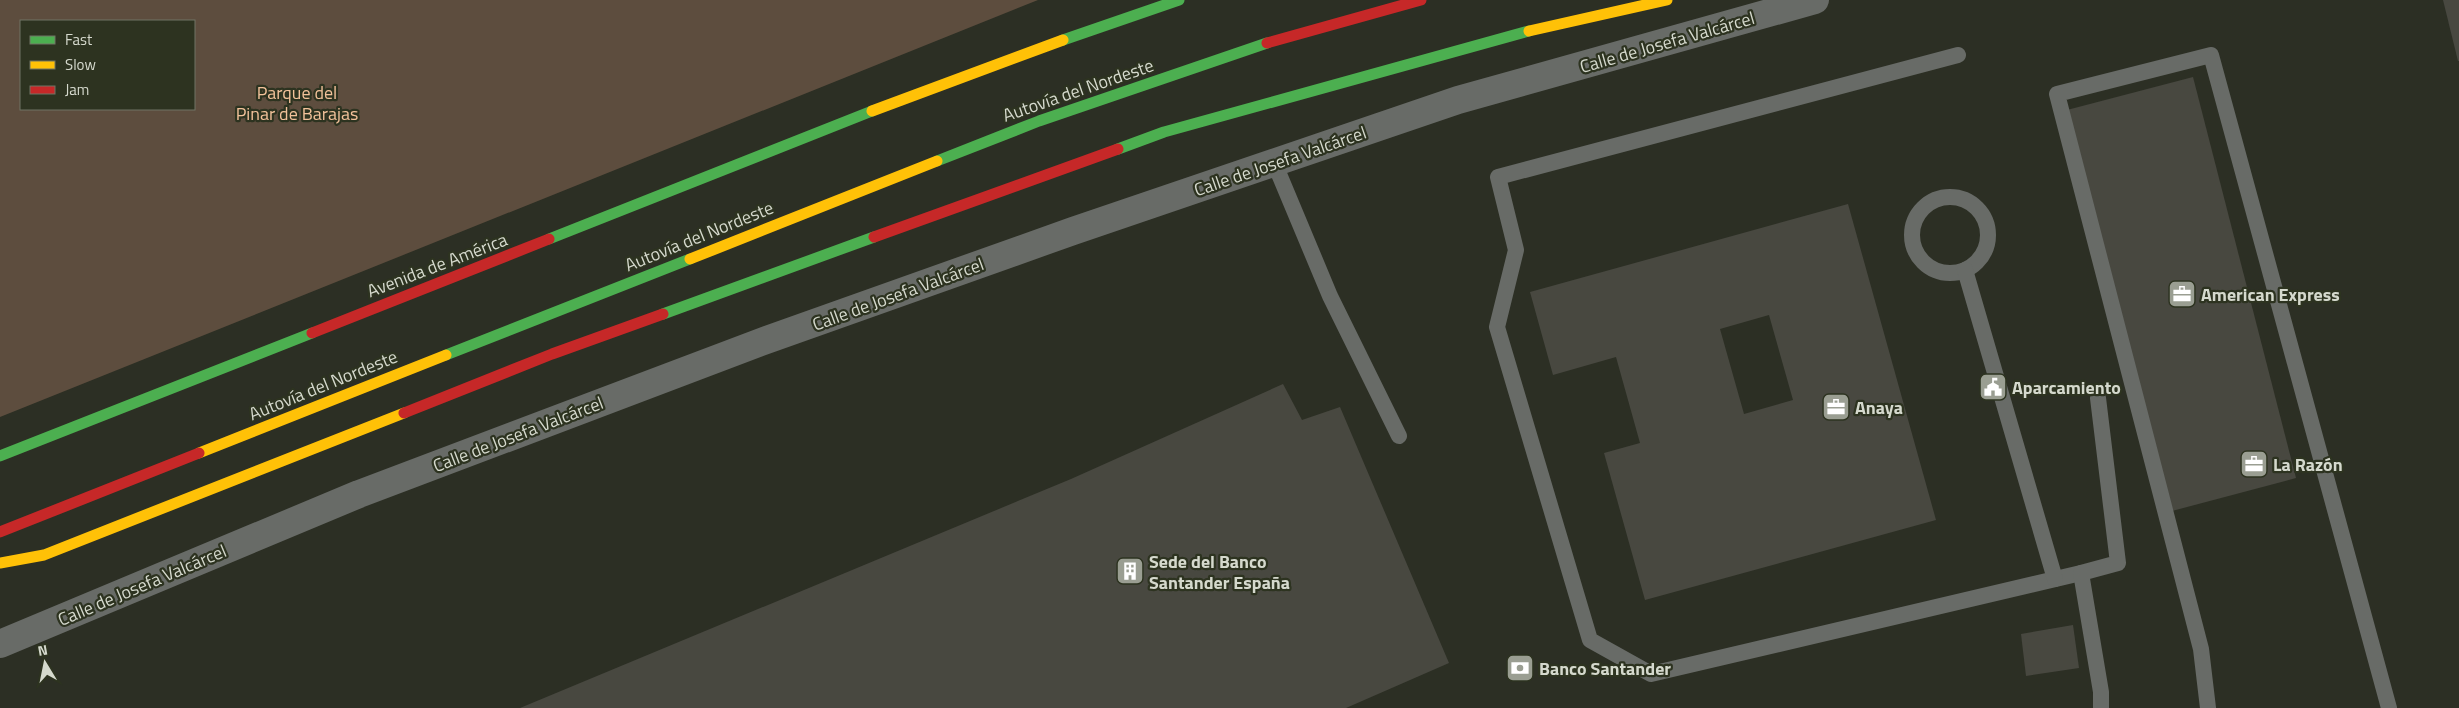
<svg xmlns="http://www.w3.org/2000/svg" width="2459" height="708" viewBox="0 0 2459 708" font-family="'Titillium Web',sans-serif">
	<rect width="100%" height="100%" fill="#2c2f24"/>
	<!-- green -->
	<path fill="#5d4d3e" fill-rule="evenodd" d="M0 0H1038L0 417ZM194 21V109H21V21Z"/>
	<!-- building -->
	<g fill="#484840" fill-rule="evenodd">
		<polygon points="2443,0 2459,0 2459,61 2458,61"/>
		<polygon points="2193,77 2296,478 2172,511 2067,110"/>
		<path d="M1848 204 1936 520 1645 600 1604 453 1640 443 1616 357 1553 375 1530 292ZM1769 315 1793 400 1744 414 1720 329Z"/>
		<polygon points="1283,384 1302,420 1340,407 1449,663 1346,708 520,708 1071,479"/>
		<polygon points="2073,625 2079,668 2026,676 2021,634"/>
	</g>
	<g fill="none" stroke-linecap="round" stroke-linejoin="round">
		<!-- lane -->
		<g stroke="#686b67" stroke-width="16">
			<polyline points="1958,55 1498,177 1516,250 1497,327 1590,640 1651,674 2081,573"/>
			<polyline points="1274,162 1330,296 1399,436"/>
			<circle cx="1950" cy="235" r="38"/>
			<polyline points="1965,270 2055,579"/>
			<polyline points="2098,398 2118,563 2081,573 2101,692 2101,708"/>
			<polyline points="2208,708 2201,649 2057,94 2211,55 2389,708"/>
		</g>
		<!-- street -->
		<polyline stroke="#686b67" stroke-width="28" points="0,644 359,494 761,342 1073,231 1458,100 1815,0"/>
		<!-- fast -->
		<g stroke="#4caf50" stroke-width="11">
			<polyline points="1063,40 1179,0"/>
			<polyline points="1118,149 1164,132 1529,31"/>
			<polyline points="937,161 1039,121 1267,43"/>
			<polyline points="549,239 872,111"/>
			<polyline points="663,314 874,237"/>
			<polyline points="446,355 690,259"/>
			<polyline points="0,456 312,333"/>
		</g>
		<!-- slow -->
		<g stroke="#ffc107" stroke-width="11">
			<polyline points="1529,31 1667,0"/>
			<polyline points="872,111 1063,40"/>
			<polyline points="690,259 937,161"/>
			<polyline points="199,453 446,355"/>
			<polyline points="0,563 44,555 404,413"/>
		</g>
		<!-- jam -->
		<g stroke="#c62828" stroke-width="11">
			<polyline points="1267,43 1421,0"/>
			<polyline points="874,237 1118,149"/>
			<polyline points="312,333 549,239"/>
			<polyline points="404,413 552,354 663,314"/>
			<polyline points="0,532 199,453"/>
		</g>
	</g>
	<!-- icons -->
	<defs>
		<g id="office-square" transform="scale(1.4375)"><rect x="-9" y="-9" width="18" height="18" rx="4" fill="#9a9e92" stroke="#2d3320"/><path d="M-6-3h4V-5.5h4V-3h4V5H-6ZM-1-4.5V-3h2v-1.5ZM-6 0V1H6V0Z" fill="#fff"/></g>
		<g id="civic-square" transform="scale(1.4375)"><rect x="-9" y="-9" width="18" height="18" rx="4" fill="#9a9e92" stroke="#2d3320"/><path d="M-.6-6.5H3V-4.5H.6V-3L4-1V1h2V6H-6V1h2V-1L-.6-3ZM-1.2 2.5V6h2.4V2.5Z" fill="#fff"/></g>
		<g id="building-square" transform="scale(1.4375)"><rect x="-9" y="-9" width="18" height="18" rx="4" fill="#9a9e92" stroke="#2d3320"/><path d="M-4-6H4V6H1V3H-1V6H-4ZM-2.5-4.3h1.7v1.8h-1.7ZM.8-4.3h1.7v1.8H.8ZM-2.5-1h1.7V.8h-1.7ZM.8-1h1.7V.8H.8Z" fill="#fff"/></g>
		<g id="bank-square" transform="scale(1.4375)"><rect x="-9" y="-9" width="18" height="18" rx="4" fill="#9a9e92" stroke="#2d3320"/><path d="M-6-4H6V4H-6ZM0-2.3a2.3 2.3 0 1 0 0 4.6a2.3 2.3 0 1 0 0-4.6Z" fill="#fff"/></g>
	</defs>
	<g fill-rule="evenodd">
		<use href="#office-square" x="2182" y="294"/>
		<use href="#civic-square" x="1993" y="387"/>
		<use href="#office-square" x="1836" y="407"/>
		<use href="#office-square" x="2254" y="464"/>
		<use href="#building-square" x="1130" y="571"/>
		<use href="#bank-square" x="1520" y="668"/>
	</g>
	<g text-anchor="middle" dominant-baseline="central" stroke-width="4.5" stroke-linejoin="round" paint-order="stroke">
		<!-- street labels -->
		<g font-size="18" fill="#d5d9cd" stroke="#2d3320">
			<text transform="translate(1667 42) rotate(-16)">Calle de Josefa Valcárcel</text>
			<text transform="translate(1078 90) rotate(-19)">Autovía del Nordeste</text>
			<text transform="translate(1280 161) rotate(-19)">Calle de Josefa Valcárcel</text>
			<text transform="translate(699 236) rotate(-22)">Autovía del Nordeste</text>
			<text transform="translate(437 265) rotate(-21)">Avenida de América</text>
			<text transform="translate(898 294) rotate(-20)">Calle de Josefa Valcárcel</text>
			<text transform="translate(323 385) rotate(-22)">Autovía del Nordeste</text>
			<text transform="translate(518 434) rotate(-21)">Calle de Josefa Valcárcel</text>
			<text transform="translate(142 585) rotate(-23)">Calle de Josefa Valcárcel</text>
		</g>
		<!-- park labels -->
		<g font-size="18" fill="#f2c29a" stroke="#2d3320">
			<text x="297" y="92">Parque del<tspan x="297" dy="21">Pinar de Barajas</tspan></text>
		</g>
		<!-- poi labels -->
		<g font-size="18" font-weight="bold" fill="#d5d9cd" stroke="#2d3320" text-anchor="start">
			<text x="2201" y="294">American Express</text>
			<text x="2012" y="387">Aparcamiento</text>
			<text x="1855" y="407">Anaya</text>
			<text x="2273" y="464">La Razón</text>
			<text x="1149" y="561">Sede del Banco<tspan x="1149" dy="21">Santander España</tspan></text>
			<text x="1539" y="668">Banco Santander</text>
		</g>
	</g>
	<!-- legend -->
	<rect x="20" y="20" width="175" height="90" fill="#2d3320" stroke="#707565"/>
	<rect x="30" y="36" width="25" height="8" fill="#4caf50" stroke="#707565"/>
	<text x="65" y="45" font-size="15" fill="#d5d9cd">Fast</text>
	<rect x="30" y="61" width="25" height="8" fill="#ffc107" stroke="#707565"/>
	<text x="65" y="70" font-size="15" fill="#d5d9cd">Slow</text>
	<rect x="30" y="86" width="25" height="8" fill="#c62828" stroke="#707565"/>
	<text x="65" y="95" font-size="15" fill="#d5d9cd">Jam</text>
	<!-- north arrow -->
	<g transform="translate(45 663) rotate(350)" stroke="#2d3320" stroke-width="4" paint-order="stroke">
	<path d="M0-4L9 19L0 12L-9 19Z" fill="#d5d9cd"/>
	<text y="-8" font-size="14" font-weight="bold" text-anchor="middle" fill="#d5d9cd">N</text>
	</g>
</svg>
